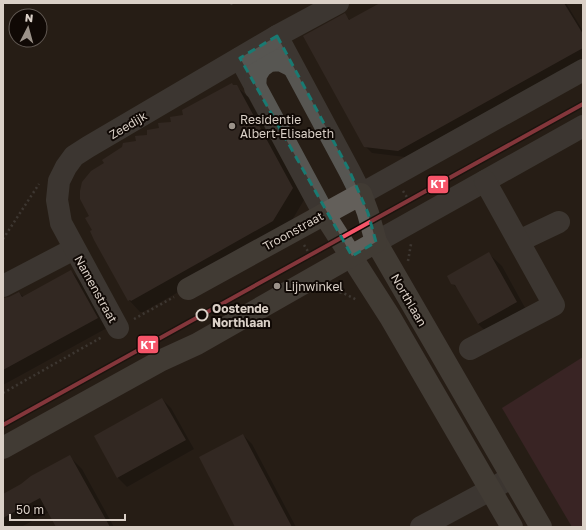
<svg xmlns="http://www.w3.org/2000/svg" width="586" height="530" viewBox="0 0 586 530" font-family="'Golos Text',sans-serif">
	<rect width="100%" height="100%" fill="#271e16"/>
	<!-- green -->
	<polygon fill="#502d36" points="583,357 583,527 572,527 502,408"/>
	<!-- shadow -->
	<g fill="#0007">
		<polygon points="381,3 566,3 583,31 583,59 405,157 372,153 365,146 345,15 351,21"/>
		<polygon points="233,86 236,86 248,97 304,200 285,232 143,312 140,312 129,300 93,230 90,216 137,142 184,116"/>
		<polygon points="489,254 502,266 529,315 491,336 478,324 460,291 452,283"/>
		<polygon points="71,271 81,281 107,328 3,385 3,299 9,298 19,293 24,297"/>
		<polygon points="162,399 171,408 194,449 127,487 118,478 95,436"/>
		<polygon points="243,435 252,444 296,527 236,527"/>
		<polygon points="70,457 82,469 114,527 57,527 49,512 21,527 3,527 3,495"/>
	</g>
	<!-- building -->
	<g fill="#423631">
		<polygon points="380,3 564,3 583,34 583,48 398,151 364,147 303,36 345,13 349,20"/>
		<polygon points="232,83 233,85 237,85 293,188 273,221 131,301 130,300 128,301 94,240 90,231 92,230 85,218 89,216 80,199 80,191 82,182 91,171 104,163 102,160 122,147 123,143 136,141 135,136 147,135 147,130 159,128 158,123 171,122 170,117 183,115 182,110"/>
		<polygon points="489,252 517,302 478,324 455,285 451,284 447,276"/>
		<polygon points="71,270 98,318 3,370 3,298 9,297 19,292 22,297"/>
		<polygon points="162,398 186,440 117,478 94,436"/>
		<polygon points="243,434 292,527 235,527 199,457"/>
		<polygon points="70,455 110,527 56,527 40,498 3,518 3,494 21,484 31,476"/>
	</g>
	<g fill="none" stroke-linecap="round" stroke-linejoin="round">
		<!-- path -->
		<g stroke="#5a5753" stroke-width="2.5" stroke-dasharray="2 3" stroke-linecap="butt">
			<polyline points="231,3 233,6"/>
			<polyline points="403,191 410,202"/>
			<polyline points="3,239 39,184"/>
			<polyline points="304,245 312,258"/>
			<polyline points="408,261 411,244"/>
			<polyline points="330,290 343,293 357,300"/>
			<polyline points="134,319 174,297"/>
			<polyline points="3,393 102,337"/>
		</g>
		<!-- minor -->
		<g stroke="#575652" stroke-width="22">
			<polyline points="277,36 350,172 361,194 583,70"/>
			<polyline points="240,58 324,214"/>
			<polyline points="255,88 256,75 261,67 269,61 280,60 292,66"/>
			<polyline points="519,241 559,222"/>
			<polyline points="376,242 583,126"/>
			<polyline points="3,286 74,249"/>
			<polyline points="118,328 61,223 57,200 59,181 66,167 74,156 88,147 277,36 338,3"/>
			<polyline points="470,349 554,305 485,181"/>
			<polyline points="421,527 490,490 512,477"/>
		</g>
		<!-- major -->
		<g stroke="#635f5a" stroke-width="22">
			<polyline points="324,214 390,317 512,527"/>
			<polyline points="188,289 361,194 368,213 376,242 541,527"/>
			<polyline points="3,448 162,360 197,344 376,242"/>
		</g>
		<!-- tram-1 casing -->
		<g stroke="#100905" stroke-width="7">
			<polyline id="tram-1" points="3,425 583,104"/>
		</g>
		<!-- tram-1 -->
		<use href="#tram-1" stroke="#f65569" stroke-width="4"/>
	</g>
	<!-- marked area -->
	<path d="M0 0H586V530H0ZM277 36 350 172 368 213 376 242 352 256 240 58Z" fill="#271e16" fill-opacity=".55" fill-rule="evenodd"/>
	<path fill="none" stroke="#197a72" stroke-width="3" stroke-dasharray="8 5" stroke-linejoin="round" d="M277 36 350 172 368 213 376 242 352 256 240 58Z"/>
	<!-- markers -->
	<g fill="#9b9289" stroke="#100905" stroke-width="1.5">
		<circle cx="232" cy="126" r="4"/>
		<circle cx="277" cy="286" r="4"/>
	</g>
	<circle fill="#100905" stroke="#dad0c7" stroke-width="2" cx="202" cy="315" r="5.5"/>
	<g text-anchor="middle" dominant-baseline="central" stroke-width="4" stroke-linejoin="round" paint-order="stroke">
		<!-- poi labels -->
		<g font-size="12" fill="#dad0c7" stroke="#100905" text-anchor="start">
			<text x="240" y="119">Residentie<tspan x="240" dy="14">Albert-Elisabeth</tspan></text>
			<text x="285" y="286">Lijnwinkel</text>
		</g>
		<!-- street labels -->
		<g font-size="12" fill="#dad0c7" stroke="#100905">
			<text transform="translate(128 125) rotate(-31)">Zeedijk</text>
			<text transform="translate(293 231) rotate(-29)">Troonstraat</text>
			<text transform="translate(96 289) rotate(61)">Namenstraat</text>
			<text transform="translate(409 300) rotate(60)">Northlaan</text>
		</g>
		<!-- stop labels -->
		<g font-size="12" font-weight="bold" fill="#dad0c7" stroke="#100905" text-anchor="start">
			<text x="212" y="308">Oostende<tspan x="212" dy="14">Northlaan</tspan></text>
		</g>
	</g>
	<g stroke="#100905" stroke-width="1.5">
		<rect x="427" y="175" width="22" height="19" rx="4" fill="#f65569"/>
		<rect x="137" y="335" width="22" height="19" rx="4" fill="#f65569"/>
	</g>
	<g font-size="11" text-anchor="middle" font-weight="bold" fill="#fff">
		<text x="438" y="188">KT</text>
		<text x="148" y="349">KT</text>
	</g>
	<!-- border -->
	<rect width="586" height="530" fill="none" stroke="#dad0c7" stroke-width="8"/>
	<!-- north arrow -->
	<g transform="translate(28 28) rotate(6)"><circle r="19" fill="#100905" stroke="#615953"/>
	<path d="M0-3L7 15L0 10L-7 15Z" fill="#9b9289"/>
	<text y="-6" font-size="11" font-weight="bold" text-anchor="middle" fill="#dad0c7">N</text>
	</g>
	<!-- scale -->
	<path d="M10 514v6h115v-6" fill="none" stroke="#dad0c7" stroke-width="2"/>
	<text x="16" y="514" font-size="12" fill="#dad0c7" stroke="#100905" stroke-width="3" paint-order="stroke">50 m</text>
</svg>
